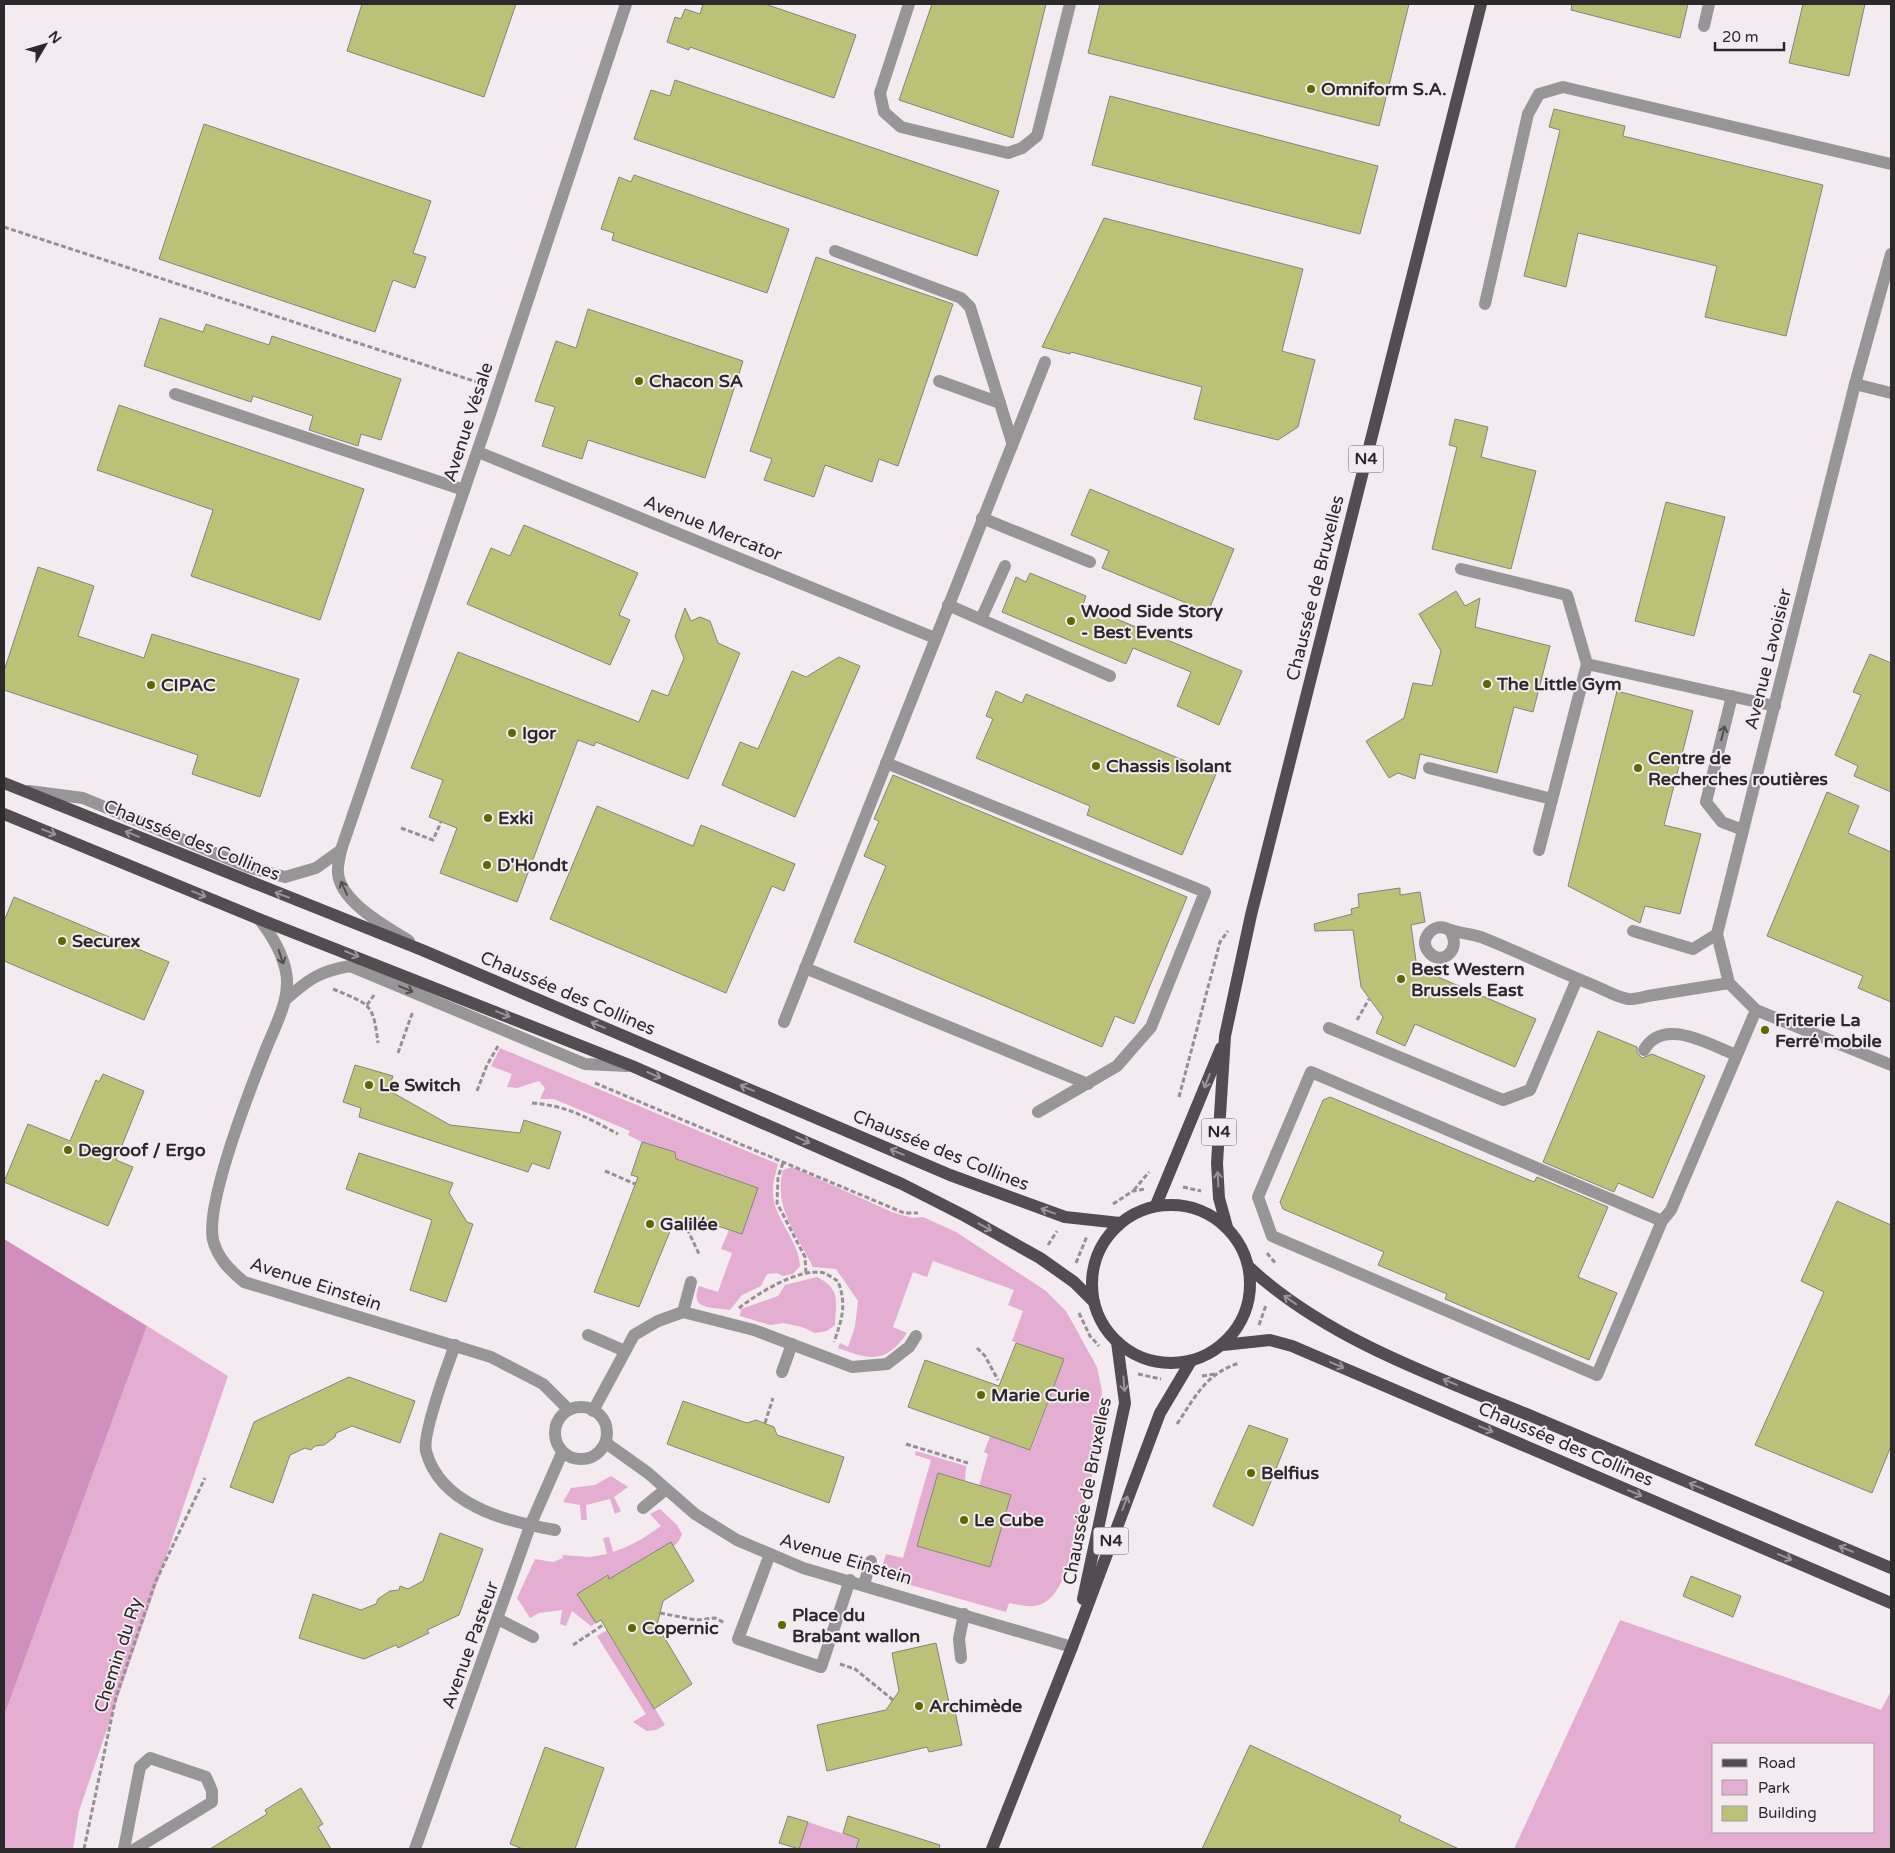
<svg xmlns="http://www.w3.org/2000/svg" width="1895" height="1853" viewBox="0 0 1895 1853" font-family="'Varela Round',sans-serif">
	<rect width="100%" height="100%" fill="#f3ebf0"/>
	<!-- green -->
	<g fill="#e4add2" fill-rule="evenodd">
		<path d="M500 1048 778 1164C776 1172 773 1182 773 1190 772 1218 799 1239 800 1266L793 1274 783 1276 777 1273 767 1274 761 1286 742 1295 730 1310C715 1307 688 1311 699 1286L718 1292 732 1253 721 1249 729 1230 742 1234 676 1159 675 1152 642 1142 628 1135 630 1131 554 1099H540L545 1088 539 1081 517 1088 507 1087 512 1074 491 1066Z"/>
		<path d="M792 1167 892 1212 912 1218 923 1217 956 1232 1046 1291 1066 1311 1097 1367 1102 1391 1100 1426 1103 1435 1067 1568C1062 1583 1052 1605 1033 1606 1026 1607 1017 1604 1009 1603L1006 1612 900 1582 890 1577 883 1564 886 1554 903 1558 931 1460 915 1455 916 1451 966 1466 965 1481 939 1473 917 1546 990 1567 1011 1495 979 1486 988 1454 984 1452 990 1436 1031 1450 1064 1359 1012 1341 1023 1311 1008 1305 1014 1290 933 1261 927 1277 913 1272 893 1327 907 1333C886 1364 870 1360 838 1348L840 1343 848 1347 855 1327 858 1301 836 1269 813 1267C797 1234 773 1207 783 1170Z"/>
		<path d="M817 1277C841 1289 836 1301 835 1325L827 1331 815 1333 802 1327 783 1323 770 1325 740 1316 741 1309 778 1296 785 1285Z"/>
		<polygon points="147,1326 228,1376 79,1811 73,1849 4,1849 4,1716"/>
		<polygon points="611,1476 628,1487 614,1497 621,1511 615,1514 610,1499 586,1505 587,1520 581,1520 580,1505 563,1502 571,1488 595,1485"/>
		<path d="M660 1509 677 1525 682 1534 679 1541 673 1547 609 1579 607 1575 578 1594 596 1623 591 1626 572 1611 566 1626 560 1624 562 1610 539 1613 530 1618 517 1598 535 1559 553 1562 563 1558 562 1555 590 1557 607 1554 603 1538 609 1537 613 1552C631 1546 646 1537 661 1526L650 1514Z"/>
		<path d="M1620 1620 1881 1710 1891 1691V1849H1514ZM1714 1744H1874V1832H1714Z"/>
		<polygon points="607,1630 665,1725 656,1730 647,1731 633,1722 646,1714 597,1636"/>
		<polygon points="808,1822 859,1839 856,1849 799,1849"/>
	</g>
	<!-- forest -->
	<polygon fill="#d08fbc" points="4,1239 147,1326 4,1716"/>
	<!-- building -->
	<g fill="#bbc278" stroke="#83847d">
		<polygon points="362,4 516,4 484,97 347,51"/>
		<polygon points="703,4 765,4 856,35 834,98 690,47 689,50 667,42 675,17 681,19 685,9 700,14"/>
		<polygon points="932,4 1046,4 1013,138 899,100"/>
		<polygon points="1100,4 1409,4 1379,126 1088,53"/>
		<polygon points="1572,4 1688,4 1680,38 1571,10"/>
		<polygon points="1803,4 1865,4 1849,76 1789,63"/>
		<polygon points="675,80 999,191 977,256 634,139 651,90 670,96"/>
		<polygon points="1110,96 1378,166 1360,234 1092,165"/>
		<polygon points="1554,109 1625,126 1623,136 1823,185 1786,336 1705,317 1717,266 1578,233 1566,287 1524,276 1560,130 1549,127"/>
		<polygon points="204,124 431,201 413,253 426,257 415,288 393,280 375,332 159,259"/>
		<polygon points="634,175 789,229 767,293 612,240 614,233 601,229 619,177 631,182"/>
		<polygon points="1104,218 1303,269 1282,351 1315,360 1298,427 1278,440 1194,419 1202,387 1071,352 1070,354 1042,347"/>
		<polygon points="816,257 953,304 898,466 879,459 872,482 825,465 814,497 764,480 772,459 750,451"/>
		<polygon points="588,309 743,361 705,478 588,440 582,459 542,446 555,407 535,401 556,341 576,348"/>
		<polygon points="160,318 203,332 206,324 269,345 272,336 401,379 381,440 361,434 358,446 309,430 313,416 253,396 251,402 144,366"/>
		<polygon points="119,405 364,489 320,620 191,576 213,510 97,470"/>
		<polygon points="1455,419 1488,427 1481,457 1536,471 1511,569 1432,549 1457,447 1449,445"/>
		<polygon points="1090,489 1234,549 1208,612 1102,568 1109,551 1071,535"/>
		<polygon points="1666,502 1725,517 1694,636 1635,621"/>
		<polygon points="524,525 638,573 619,615 630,620 610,665 467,604 491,548 510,556"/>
		<polygon points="38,567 94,586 78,636 144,658 152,634 299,679 260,797 192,774 198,755 4,690 4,671"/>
		<polygon points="1030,573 1086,596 1083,605 1242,671 1219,725 1177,706 1191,672 1133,648 1126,664 1002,612 1016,577 1026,582"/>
		<polygon points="1456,591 1465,606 1480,598 1475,627 1550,646 1533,712 1514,707 1497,773 1420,754 1415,779 1398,773 1389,778 1366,741 1404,718 1413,683 1432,686 1441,651 1419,614"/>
		<polygon points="685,608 691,621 700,617 710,621 718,643 740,653 688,779 596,742 594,746 578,740 517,902 440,873 457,828 429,817 443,780 411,768 458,652 639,722 652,690 668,696 684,658 675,636"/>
		<polygon points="1870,654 1891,663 1891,792 1854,776 1858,766 1835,755 1861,695 1853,692"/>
		<polygon points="839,657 860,666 795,817 722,785 740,742 758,749 792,671 806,677"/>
		<polygon points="996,691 1022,703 1026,694 1216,774 1182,855 1087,815 1090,806 976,758 993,719 986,716"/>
		<polygon points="1617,691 1693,711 1664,825 1701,834 1680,914 1645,906 1640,923 1568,886"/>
		<polygon points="893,775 1187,897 1134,1024 1115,1016 1102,1047 854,942 886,866 864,856 879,821 874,819"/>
		<polygon points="1827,792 1859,806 1848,833 1891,852 1891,1002 1858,988 1863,976 1767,936"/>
		<polygon points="597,806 693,846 701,825 795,864 784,891 772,886 726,993 550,919"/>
		<polygon points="1400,888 1400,895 1420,892 1425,922 1411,925 1417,968 1536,1019 1515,1067 1415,1024 1405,1046 1376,1033 1383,1017 1361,987 1353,930 1315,931 1314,924 1352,914 1351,909 1359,907 1358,894"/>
		<polygon points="14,897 169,962 144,1020 4,961 4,921"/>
		<polygon points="1598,1031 1637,1047 1637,1053 1642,1058 1652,1054 1705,1076 1653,1198 1618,1183 1614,1192 1543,1162"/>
		<polygon points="355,1065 393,1076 388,1090 450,1125 520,1133 524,1120 561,1132 549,1169 532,1163 528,1172 359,1117 361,1108 343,1102"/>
		<polygon points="103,1074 144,1091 116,1160 133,1167 108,1226 4,1182 28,1124 70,1141 96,1080 99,1082"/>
		<polygon points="1330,1097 1534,1182 1537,1177 1608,1207 1578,1277 1617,1293 1589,1360 1445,1299 1447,1294 1378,1265 1384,1252 1283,1209 1280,1202 1323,1100"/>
		<polygon points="642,1142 675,1152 676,1159 758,1188 742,1234 693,1218 671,1229 639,1307 594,1292 638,1177 631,1175"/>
		<polygon points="359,1153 453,1183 449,1193 467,1222 473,1224 446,1302 410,1290 432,1220 346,1189"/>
		<polygon points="1837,1201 1891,1225 1891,1446 1872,1493 1755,1445 1824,1292 1801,1281"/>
		<polygon points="1016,1343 1064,1359 1030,1450 908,1407 925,1360 999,1386"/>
		<polygon points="349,1377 415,1401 400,1443 352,1426 336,1433 335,1437 324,1445 315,1446 311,1450 305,1448 290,1455 273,1503 230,1487 254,1422"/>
		<polygon points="683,1401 747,1423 756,1420 774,1427 777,1435 844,1457 829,1503 667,1444"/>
		<polygon points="1249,1425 1288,1439 1253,1526 1213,1506"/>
		<polygon points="938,1473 1011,1495 990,1567 917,1546"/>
		<polygon points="440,1533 483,1549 459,1615 427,1630 429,1633 398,1648 396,1645 364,1659 299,1638 313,1594 361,1610 376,1604 378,1599 390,1591 399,1590 400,1586 408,1589 423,1581"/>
		<polygon points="671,1542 694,1581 663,1601 657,1625 692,1684 654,1709 601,1620 596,1623 577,1594 608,1575 609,1579"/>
		<polygon points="1691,1576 1741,1596 1733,1617 1683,1596"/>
		<polygon points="936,1643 950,1707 954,1706 962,1745 929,1752 927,1747 827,1771 817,1725 886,1710 899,1691 892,1653"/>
		<polygon points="1250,1745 1401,1816 1399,1821 1459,1849 1202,1849"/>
		<polygon points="545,1747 604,1768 575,1849 523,1849 510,1844"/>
		<polygon points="301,1788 323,1824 318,1827 331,1849 210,1849 267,1814 265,1810"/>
		<polygon points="788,1816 808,1822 799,1849 779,1843"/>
		<polygon points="848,1816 940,1845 939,1849 856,1849 859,1839 843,1833"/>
	</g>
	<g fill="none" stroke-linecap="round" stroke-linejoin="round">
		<!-- path -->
		<g stroke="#959093" stroke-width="3" stroke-dasharray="5 2.5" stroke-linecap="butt">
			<polyline points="4,227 483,384"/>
			<polyline points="401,828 433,840 441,822"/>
			<path d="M333 989C370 1005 373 1002 378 1043"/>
			<polyline points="367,1005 374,995"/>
			<polyline points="1357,1020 1369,999"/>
			<polyline points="398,1053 413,1011"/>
			<polyline points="595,1083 904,1213 918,1213"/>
			<polyline points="477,1091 487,1065 498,1046"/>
			<polyline points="1179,1097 1220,942 1228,931"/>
			<path d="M532 1103C568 1106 586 1117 618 1134"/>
			<polyline points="783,1163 778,1177 777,1203 805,1257 806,1273"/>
			<polyline points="605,1171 635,1184"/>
			<polyline points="1183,1187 1201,1191"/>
			<polyline points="1134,1190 1149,1172"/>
			<polyline points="1113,1204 1133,1191 1145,1189"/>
			<polyline points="684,1222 699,1254"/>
			<polyline points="1048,1245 1057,1231"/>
			<polyline points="1267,1253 1276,1264"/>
			<polyline points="1076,1263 1087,1236"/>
			<path d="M739 1308C757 1294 799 1267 824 1273 829 1275 834 1279 838 1281 847 1305 842 1319 834 1342"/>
			<polyline points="1079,1313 1090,1336 1099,1346"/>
			<polyline points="1259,1325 1266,1305"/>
			<polyline points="977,1348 985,1356 998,1380"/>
			<polyline points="1138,1374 1161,1379"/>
			<polyline points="1202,1376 1215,1374"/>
			<polyline points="765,1423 773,1398"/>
			<path d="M1177 1424C1195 1397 1207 1372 1240 1363"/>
			<polyline points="906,1444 968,1463"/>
			<polyline points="660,1613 696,1620 715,1618 725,1623"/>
			<polyline points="573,1645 603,1625"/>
			<polyline points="840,1664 855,1669 893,1700"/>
			<polyline points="84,1849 116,1697 155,1583 205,1478"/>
		</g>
		<!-- minor -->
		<g stroke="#989597" stroke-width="12">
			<polyline points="909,4 880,93 884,112 901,127 1008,153 1022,148 1037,136 1070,4"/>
			<polyline points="1704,26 1709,4"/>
			<polyline points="835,251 961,298 970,307 1012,442"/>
			<polyline points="1891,254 1855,384 1717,934 1729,983 1756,1010 1891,1065"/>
			<polyline points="1485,304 1528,114 1539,94 1563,87 1891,164"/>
			<polyline points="939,381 1000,403"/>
			<polyline points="1855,384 1891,393"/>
			<polyline points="175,394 464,490"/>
			<polyline points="478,452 935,638"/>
			<polyline points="982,518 1090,562"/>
			<polyline points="1461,569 1567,595 1587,664 1775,706"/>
			<polyline points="948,605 1110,676"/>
			<polyline points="981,619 1005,566"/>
			<polyline points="1732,696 1706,802 1722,822 1743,830"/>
			<polyline points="886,763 1205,892 1151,1027 1117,1066 1038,1112"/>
			<polyline points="1429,768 1552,799"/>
			<polyline points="29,791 83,798 248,867 285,877 316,868 341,850"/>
			<polyline points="1539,850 1587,664"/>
			<path d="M259 919C271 934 282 951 286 972 291 997 277 1022 268 1044 252 1084 205 1202 213 1240 218 1259 230 1270 244 1282L491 1357 543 1384 568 1409"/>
			<polyline points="1633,931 1693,949 1717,934"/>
			<path d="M1451 932C1462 952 1439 967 1428 951 1419 940 1432 924 1445 928 1456 933 1469 933 1481 937 1519 952 1555 970 1593 985 1603 989 1616 997 1628 999 1635 1000 1646 996 1654 995 1679 991 1704 987 1729 983"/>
			<path d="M409 941C387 927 340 902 338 873 337 866 340 857 341 850L487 423 626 4"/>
			<polyline points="805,968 1088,1084"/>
			<path d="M285 1000C308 980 319 971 350 966L585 1064 627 1066"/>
			<polyline points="784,1022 1045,362"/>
			<polyline points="1329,1028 1503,1100 1530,1090 1577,979"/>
			<path d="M1644 1050C1663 1016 1710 1045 1736 1055"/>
			<polyline points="1662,1221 1311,1072 1258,1197 1272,1236 1597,1375 1662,1221 1671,1210 1756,1010"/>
			<polyline points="683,1312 691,1282"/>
			<polyline points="588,1335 625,1351"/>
			<path d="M455 1345C448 1364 422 1435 426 1451 440 1505 507 1522 555 1530"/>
			<polyline points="782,1372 792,1344"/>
			<circle cx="581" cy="1433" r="26"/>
			<polyline points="593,1411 634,1335 658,1321 683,1312 754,1330 852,1367 887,1364 909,1347 916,1336"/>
			<polyline points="606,1443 648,1473 695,1514 737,1540 803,1568 1072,1647"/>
			<polyline points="643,1508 666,1489"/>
			<polyline points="770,1554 738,1639 821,1667 850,1580"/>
			<polyline points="864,1584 871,1561"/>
			<polyline points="498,1619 533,1637"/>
			<polyline points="961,1658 959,1639 964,1614"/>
			<polyline points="124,1849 140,1767 150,1758 206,1777 212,1791 212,1802 135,1849"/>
			<polyline points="415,1849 530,1526 562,1453"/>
		</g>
		<!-- major -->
		<g stroke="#534d51" stroke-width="12">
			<polyline points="4,783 422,950 950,1175 1065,1217 1120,1223"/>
			<polyline points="4,814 259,919 632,1066 902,1184 965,1216 1040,1258 1074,1282 1094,1302"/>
			<circle cx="1171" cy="1284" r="79"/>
			<polyline points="1156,1205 1221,1048"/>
			<polyline points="1227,1227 1219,1198 1217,1163 1225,1036 1251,915 1481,4"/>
			<path d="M1250 1268C1328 1340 1439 1378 1536 1418 1654 1468 1773 1518 1891 1568"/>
			<polyline points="1223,1345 1270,1340 1292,1346 1891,1603"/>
			<polyline points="1083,1599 1125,1403 1117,1342"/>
			<polyline points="992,1849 1072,1647 1160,1413 1191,1361"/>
		</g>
	</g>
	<!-- one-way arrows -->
	<defs><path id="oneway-shaft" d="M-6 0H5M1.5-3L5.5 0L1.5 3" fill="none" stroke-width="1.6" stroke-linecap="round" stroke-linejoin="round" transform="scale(1.25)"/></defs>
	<g stroke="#524f51">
		<use href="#oneway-shaft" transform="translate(1723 733) rotate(-76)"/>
		<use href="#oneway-shaft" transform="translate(344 888) rotate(-114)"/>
		<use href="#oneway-shaft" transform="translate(281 957) rotate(72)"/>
		<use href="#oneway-shaft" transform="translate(406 989) rotate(23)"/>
	</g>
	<g stroke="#9b9499">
		<use href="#oneway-shaft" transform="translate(49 832) rotate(22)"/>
		<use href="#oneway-shaft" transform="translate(132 834) rotate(-158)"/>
		<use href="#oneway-shaft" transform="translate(199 894) rotate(22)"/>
		<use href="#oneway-shaft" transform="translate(282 895) rotate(-159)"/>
		<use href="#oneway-shaft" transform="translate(352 954) rotate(22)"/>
		<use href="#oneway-shaft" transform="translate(503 1014) rotate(22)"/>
		<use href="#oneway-shaft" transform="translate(598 1025) rotate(-157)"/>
		<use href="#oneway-shaft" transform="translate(654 1075) rotate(24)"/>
		<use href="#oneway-shaft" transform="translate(1207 1081) rotate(111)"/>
		<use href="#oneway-shaft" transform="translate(747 1088) rotate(-157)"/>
		<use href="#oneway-shaft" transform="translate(803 1140) rotate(24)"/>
		<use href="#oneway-shaft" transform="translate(897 1152) rotate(-157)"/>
		<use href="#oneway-shaft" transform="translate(1218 1179) rotate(-93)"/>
		<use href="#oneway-shaft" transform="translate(1048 1211) rotate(-160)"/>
		<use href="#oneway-shaft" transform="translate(985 1227) rotate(29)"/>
		<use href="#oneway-shaft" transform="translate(1290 1300) rotate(-145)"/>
		<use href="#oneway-shaft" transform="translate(1337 1365) rotate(23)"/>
		<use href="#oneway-shaft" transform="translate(1450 1382) rotate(-157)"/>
		<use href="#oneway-shaft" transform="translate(1124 1384) rotate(85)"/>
		<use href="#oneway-shaft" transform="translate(1486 1429) rotate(23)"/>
		<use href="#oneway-shaft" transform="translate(1696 1486) rotate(-157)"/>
		<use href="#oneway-shaft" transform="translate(1635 1493) rotate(23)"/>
		<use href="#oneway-shaft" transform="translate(1125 1503) rotate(-69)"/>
		<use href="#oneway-shaft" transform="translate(1846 1549) rotate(-157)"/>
		<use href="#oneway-shaft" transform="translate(1785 1557) rotate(23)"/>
	</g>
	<!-- markers -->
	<g fill="#606603" stroke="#f3ebf0" stroke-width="2">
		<circle cx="1311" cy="89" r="5"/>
		<circle cx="639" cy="381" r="5"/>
		<circle cx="1071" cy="621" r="5"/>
		<circle cx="1487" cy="684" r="5"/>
		<circle cx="151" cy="685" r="5"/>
		<circle cx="512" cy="733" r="5"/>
		<circle cx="1096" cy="766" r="5"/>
		<circle cx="1638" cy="768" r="5"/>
		<circle cx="488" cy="818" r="5"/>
		<circle cx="487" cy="865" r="5"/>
		<circle cx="62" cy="941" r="5"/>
		<circle cx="1401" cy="979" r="5"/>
		<circle cx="1765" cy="1030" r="5"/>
		<circle cx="369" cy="1085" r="5"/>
		<circle cx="68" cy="1150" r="5"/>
		<circle cx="650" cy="1224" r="5"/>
		<circle cx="981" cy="1395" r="5"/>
		<circle cx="1251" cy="1473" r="5"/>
		<circle cx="964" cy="1520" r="5"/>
		<circle cx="782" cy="1625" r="5"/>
		<circle cx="632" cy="1628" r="5"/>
		<circle cx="919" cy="1706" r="5"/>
	</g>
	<g text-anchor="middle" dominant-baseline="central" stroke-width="4" stroke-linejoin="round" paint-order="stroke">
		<!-- shield labels -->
		<g fill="#f3ebf0" stroke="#686366" stroke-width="1">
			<rect x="1348.5" y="445.5" width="35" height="27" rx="4"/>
			<rect x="1201.5" y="1118.5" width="35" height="27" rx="4"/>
			<rect x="1093.5" y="1527.5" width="35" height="27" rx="4"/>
		</g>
		<g font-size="16" font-weight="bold" fill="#2c292b">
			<text x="1366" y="459">N4</text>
			<text x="1219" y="1132">N4</text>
			<text x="1111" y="1541">N4</text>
		</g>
		<!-- poi labels -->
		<g font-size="18" font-weight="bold" fill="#2c292b" stroke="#f3ebf0" text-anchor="start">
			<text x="1321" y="89">Omniform S.A.</text>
			<text x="649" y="381">Chacon SA</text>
			<text x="1081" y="611">Wood Side Story<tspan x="1081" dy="21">- Best Events</tspan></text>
			<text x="1497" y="684">The Little Gym</text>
			<text x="161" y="685">CIPAC</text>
			<text x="522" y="733">Igor</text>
			<text x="1648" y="758">Centre de<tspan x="1648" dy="21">Recherches routières</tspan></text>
			<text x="1106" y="766">Chassis Isolant</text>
			<text x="498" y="818">Exki</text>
			<text x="497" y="865">D'Hondt</text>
			<text x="72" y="941">Securex</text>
			<text x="1411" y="969">Best Western<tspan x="1411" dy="21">Brussels East</tspan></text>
			<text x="1775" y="1020">Friterie La<tspan x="1775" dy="21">Ferré mobile</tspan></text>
			<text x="379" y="1085">Le Switch</text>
			<text x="78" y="1150">Degroof / Ergo</text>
			<text x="660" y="1224">Galilée</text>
			<text x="991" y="1395">Marie Curie</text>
			<text x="1261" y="1473">Belfius</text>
			<text x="974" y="1520">Le Cube</text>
			<text x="792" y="1615">Place du<tspan x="792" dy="21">Brabant wallon</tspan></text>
			<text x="642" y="1628">Copernic</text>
			<text x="929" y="1706">Archimède</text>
		</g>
		<!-- street labels -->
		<g font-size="18" fill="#2c292b" stroke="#f3ebf0">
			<text transform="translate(468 422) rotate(-72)">Avenue Vésale</text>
			<text transform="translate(713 528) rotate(22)">Avenue Mercator</text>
			<text transform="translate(1315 588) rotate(-76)">Chaussée de Bruxelles</text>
			<text transform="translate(1768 659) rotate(-76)">Avenue Lavoisier</text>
			<text transform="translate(192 840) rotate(22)">Chaussée des Collines</text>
			<text transform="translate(568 993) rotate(23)">Chaussée des Collines</text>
			<text transform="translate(941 1150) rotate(22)">Chaussée des Collines</text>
			<text transform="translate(316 1284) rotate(18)">Avenue Einstein</text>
			<text transform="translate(1566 1444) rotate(23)">Chaussée des Collines</text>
			<text transform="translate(1087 1491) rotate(-79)">Chaussée de Bruxelles</text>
			<text transform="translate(846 1559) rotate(17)">Avenue Einstein</text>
			<text transform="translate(470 1645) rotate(-70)">Avenue Pasteur</text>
			<text transform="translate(118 1655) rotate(-72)">Chemin du Ry</text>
		</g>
	</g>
	<!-- border -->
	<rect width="1895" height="1853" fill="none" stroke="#2c292b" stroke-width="10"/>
	<!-- legend -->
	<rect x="1712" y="1743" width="162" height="90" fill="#f3ebf0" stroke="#a39da1"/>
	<rect x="1722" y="1759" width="25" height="8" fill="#534d51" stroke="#a39da1"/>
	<text x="1758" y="1768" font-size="15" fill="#2c292b">Road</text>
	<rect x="1722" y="1780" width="25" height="15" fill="#e4add2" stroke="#a39da1"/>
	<text x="1758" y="1793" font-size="15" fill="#2c292b">Park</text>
	<rect x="1722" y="1806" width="25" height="15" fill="#bbc278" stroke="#a39da1"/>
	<text x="1758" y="1818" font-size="15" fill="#2c292b">Building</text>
	<!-- north arrow -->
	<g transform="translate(45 45) rotate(52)" stroke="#f3ebf0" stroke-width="4" paint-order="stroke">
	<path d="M0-4L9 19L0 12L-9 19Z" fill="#2c292b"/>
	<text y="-8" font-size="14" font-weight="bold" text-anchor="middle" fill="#2c292b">N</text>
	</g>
	<!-- scale -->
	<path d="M1715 42v8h69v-8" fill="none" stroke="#2c292b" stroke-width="2.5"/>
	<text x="1722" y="42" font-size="15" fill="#2c292b" stroke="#f3ebf0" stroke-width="4" paint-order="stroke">20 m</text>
</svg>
